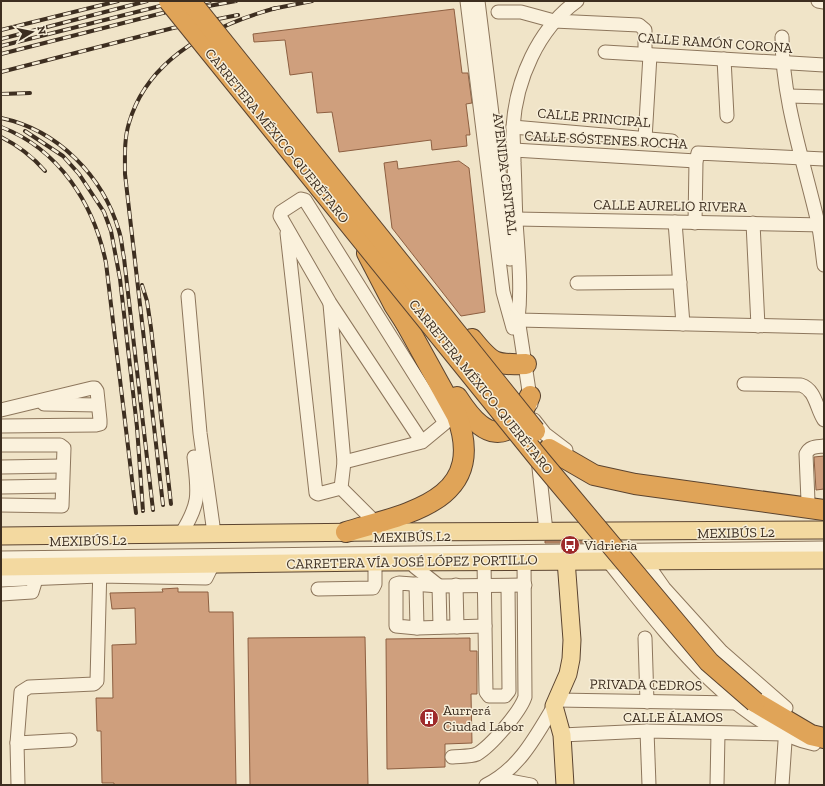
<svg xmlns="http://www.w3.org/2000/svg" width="825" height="786" viewBox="0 0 825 786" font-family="'Zilla Slab',serif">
	<rect width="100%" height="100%" fill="#f0e4c8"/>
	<!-- building -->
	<g fill="#cf9f7d" stroke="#8d5f41">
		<polygon points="454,9 462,73 468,73 472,103 466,104 470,135 466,135 467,146 432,150 431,140 339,152 332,112 317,113 312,72 290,75 285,40 254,42 253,34"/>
		<polygon points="397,161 398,169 459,161 469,168 485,312 461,316 392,228 384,163"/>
		<polygon points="824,456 824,489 816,490 814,457"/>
		<polygon points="545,541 593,541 594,543 545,543"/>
		<polygon points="178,588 178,592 208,592 209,612 233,612 236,785 114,785 114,783 102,783 101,731 97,731 96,698 113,698 112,645 136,644 135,608 112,609 110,593 163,592 162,589"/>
		<polygon points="365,637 368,785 250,785 248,638"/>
		<polygon points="470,638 470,651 477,651 477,694 471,694 472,743 445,744 445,767 387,769 386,639"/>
	</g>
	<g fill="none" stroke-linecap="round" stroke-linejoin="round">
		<!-- minor casing -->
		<g stroke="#8d765c" stroke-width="15">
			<g id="minor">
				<polyline points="467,1 503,292 513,328"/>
				<polyline points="478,1 510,259"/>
				<path d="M577 1C538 29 516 80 513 127 513 139 514 151 514 163 515 182 515 201 516 221 518 254 522 286 518 320L824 327"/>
				<polyline points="818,1 824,2"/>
				<polyline points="498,12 521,12 554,21 639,25 645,30 645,54"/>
				<path d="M782 37C782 100 804 162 818 223 821 236 822 251 824 265"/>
				<polyline points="605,52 824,65"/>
				<polyline points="724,59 727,116"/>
				<polyline points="789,96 824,97"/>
				<polyline points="513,127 672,141"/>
				<polyline points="645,139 650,55"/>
				<polyline points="514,150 696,161"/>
				<polyline points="516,219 824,225"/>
				<polyline points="675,222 683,324"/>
				<polyline points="695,223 696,161 698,153 824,159"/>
				<polyline points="753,223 758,326"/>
				<polyline points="287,233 316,493 318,494 341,488"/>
				<polyline points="577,283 680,282"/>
				<polyline points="188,296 200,433 214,533"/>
				<polyline points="330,304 344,462"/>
				<polyline points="517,312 531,404"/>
				<path d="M744 384 801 385C816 390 816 408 824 420"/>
				<polyline points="44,404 98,405"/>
				<polyline points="1,410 92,388 95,388 97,391 100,420 100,424 96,425 1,426"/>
				<polyline points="534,420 545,434 566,450"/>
				<polyline points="1,445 60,445 64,448 62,506 1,505"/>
				<polyline points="538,459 546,531"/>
				<polyline points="1,467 62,466"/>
				<polyline points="1,487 62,486"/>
				<path d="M808 501 806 454C810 446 816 447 824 446"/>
				<polyline points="376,523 341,488 344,462 422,442 445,423 305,200 301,199 281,212 280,216 330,303 422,442"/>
				<path d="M181 534C201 502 198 493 194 457"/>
				<polyline points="1,558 824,548"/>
				<polyline points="484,561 486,692 489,696 505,696 509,691 508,586"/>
				<path d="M608 561C658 623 733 727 814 744"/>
				<polyline points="645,561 664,588 722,652 786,708"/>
				<polyline points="411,562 415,567 439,586 440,627"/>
				<polyline points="1,580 99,576 206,578 213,564"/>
				<polyline points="416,584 417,628"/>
				<polyline points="456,585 457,627"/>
				<polyline points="318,589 373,588 375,584 375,562"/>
				<polyline points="1,594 32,592 36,579"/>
				<polyline points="485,626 417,628 396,626 396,584 399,583 439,586 525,585"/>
				<polyline points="645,638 647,702"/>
				<polyline points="557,700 735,703"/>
				<polyline points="647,731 649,785"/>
				<polyline points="562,735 647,731 784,734"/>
				<polyline points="17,743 70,740"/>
				<path d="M452 757C459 756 470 757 477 754 491 746 520 712 525 697L524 561"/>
				<polyline points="499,779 531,785"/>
				<polyline points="18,785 17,743 21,692 29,687 94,684 97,681 100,565"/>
				<path d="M486 785C519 769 536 736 554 706"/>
				<polyline points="717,785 718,733"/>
				<polyline points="782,785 786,727"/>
			</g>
		</g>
		<!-- major casing -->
		<g stroke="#5b4430" stroke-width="19">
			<g id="major">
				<polyline points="1,536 375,532 824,530"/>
				<polyline points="1,567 375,562 824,560"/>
				<polyline points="565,785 562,735 554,706 568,674 571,659 572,640 566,560"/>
			</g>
		</g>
		<!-- highway casing -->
		<g stroke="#5b4430" stroke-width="22">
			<g id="highway">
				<polyline points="367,253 394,305 411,331"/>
				<path d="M472 339C492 364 495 365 526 364"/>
				<path d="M457 397C468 414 489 445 513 426 521 419 525 406 530 396"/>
				<polyline points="549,449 594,475 635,484 824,510"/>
				<path d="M346 532C408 513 488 501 457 416L404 320"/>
				<polyline points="755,702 811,735 824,738"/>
			</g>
		</g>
		<!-- minor -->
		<use href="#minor" stroke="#faf1dc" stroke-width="13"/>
		<!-- major -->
		<use href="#major" stroke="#f3d9a0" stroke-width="17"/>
		<!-- highway -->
		<use href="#highway" stroke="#e0a458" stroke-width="20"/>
		<!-- rail casing -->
		<g stroke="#3d2e20" stroke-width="4">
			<g id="rail">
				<polyline points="203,7 236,1"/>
				<polyline points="272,9 312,1"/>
				<polyline points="1,30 118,1"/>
				<polyline points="1,39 147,1"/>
				<polyline points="1,46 180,1"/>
				<polyline points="1,54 210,1"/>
				<polyline points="1,72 173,28 238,15"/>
				<polyline points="1,94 30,93"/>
				<path d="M1 118C58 130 103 176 119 231 122 240 122 249 124 258L153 510"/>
				<path d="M1 127C59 149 94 204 106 263L136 513"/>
				<polyline points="25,131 63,156 79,174 104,212 111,231 120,279 137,427 143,511"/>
				<path d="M1 137C19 146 32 156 45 171"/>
				<polyline points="142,285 147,301 151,328 171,504"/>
				<path d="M163 505 125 174C125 157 124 139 129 123 148 57 215 25 276 8"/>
			</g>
		</g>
		<!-- rail -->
		<use href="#rail" stroke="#f7eed8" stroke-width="2.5" stroke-dasharray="8" stroke-linecap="butt"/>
		<!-- highway-bridge casing -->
		<g stroke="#5b4430" stroke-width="22" stroke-linecap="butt">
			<g id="highway-bridge">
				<polyline points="169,1 540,460 709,662 755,702"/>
				<polyline points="190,1 535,431"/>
			</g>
		</g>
		<!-- highway-bridge -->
		<use href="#highway-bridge" stroke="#e0a458" stroke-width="20"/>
	</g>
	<!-- icons -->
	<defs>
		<g id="bus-disc" transform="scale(1)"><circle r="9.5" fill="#9e2a2b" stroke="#f7eed8"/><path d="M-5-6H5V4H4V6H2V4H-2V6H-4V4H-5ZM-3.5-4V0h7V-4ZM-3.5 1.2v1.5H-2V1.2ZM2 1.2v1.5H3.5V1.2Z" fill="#fff"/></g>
		<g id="building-disc" transform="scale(1)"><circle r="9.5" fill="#9e2a2b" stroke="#f7eed8"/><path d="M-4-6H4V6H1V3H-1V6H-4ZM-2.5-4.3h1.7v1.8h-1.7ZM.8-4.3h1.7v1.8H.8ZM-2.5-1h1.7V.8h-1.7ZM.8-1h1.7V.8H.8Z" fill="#fff"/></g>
	</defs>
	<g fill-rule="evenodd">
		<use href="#bus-disc" x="570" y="545"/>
		<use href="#building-disc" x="429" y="718"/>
	</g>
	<g text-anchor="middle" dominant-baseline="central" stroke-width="3" stroke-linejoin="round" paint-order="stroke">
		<!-- street labels -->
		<g font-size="14" fill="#3d2e20" stroke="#f7eed8">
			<text transform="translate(715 43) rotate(4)">CALLE RAMÓN CORONA</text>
			<text transform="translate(594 118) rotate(5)">CALLE PRINCIPAL</text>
			<text transform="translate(277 136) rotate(51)">CARRETERA MÉXICO-QUERÉTARO</text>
			<text transform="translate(606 140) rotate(3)">CALLE SÓSTENES ROCHA</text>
			<text transform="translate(505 174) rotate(83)">AVENIDA CENTRAL</text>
			<text transform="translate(670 206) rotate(1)">CALLE AURELIO RIVERA</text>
			<text transform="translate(481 387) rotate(51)">CARRETERA MÉXICO-QUERÉTARO</text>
			<text transform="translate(736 533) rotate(-1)">MEXIBÚS L2</text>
			<text transform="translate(412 537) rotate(-1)">MEXIBÚS L2</text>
			<text transform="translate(88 541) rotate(-1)">MEXIBÚS L2</text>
			<text transform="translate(412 562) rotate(-1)">CARRETERA VÍA JOSÉ LÓPEZ PORTILLO</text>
			<text transform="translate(646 685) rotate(1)">PRIVADA CEDROS</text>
			<text x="673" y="717">CALLE ÁLAMOS</text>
		</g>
		<!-- poi labels -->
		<g font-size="14" fill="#3d2e20" stroke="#f7eed8" text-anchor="start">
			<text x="584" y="545">Vidrieria</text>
			<text x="443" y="710">Aurrerá<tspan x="443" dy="16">Ciudad Labor</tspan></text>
		</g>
	</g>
	<!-- border -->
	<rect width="825" height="786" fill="none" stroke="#3d2e20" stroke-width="4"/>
	<!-- north arrow -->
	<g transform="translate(32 32) rotate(80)" stroke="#f7eed8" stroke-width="3" paint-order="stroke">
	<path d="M0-3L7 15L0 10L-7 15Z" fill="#3d2e20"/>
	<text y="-6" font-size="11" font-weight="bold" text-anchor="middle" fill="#3d2e20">N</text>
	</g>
</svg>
